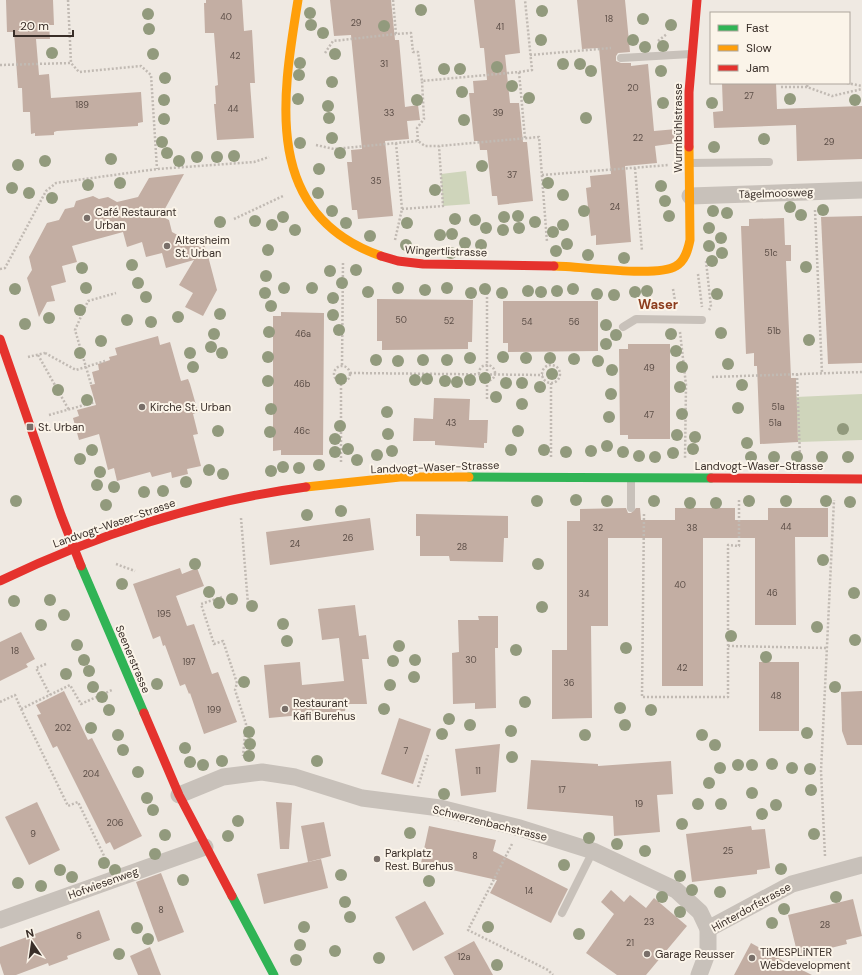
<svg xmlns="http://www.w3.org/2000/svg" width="862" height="975" viewBox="0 0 862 975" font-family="'DM Sans',sans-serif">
	<rect width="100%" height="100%" fill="#efe9e2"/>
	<!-- green -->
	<g fill="#cfd5bb">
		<polygon points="466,171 470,204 443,206 441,174"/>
		<polygon points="862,394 862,440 798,442 796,397"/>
	</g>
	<!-- building -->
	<g fill="#c3aea3">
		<polygon points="6,0 53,0 54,25 49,25 50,39 36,39 39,75 49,74 51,98 141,92 143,122 138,123 138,126 57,131 54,132 54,135 35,136 35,133 31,134 30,112 23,112 22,88 18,88 14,32 7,32"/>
		<polygon points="206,0 242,0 244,31 252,30 255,83 250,83 254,138 217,140 214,104 216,104 215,86 218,85 214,33 205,33 204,3 206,3"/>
		<polygon points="330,0 391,0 395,40 399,40 405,107 418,105 420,120 407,121 409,139 385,141 393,216 358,219 357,210 352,210 347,162 352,162 351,150 362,149 351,35 334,36"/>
		<polygon points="474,0 515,0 520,53 505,55 510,103 519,103 523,142 527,142 533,201 498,205 497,196 492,196 487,150 480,150 479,141 474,141 469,93 474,93 473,81 487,80 484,48 480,48"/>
		<polygon points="577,0 625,0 630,52 618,53 616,56 616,61 621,63 631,63 631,66 648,64 654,131 677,129 677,143 655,146 657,163 625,166 631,242 596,245 596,235 591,236 586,188 591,187 590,176 611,174 599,48 582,49"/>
		<polygon points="722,83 776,83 777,109 862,106 862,159 797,161 796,125 714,128 713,112 723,111"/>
		<polygon points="184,174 161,216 169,220 172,232 202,248 204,244 206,250 214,254 208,256 217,290 203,316 185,307 193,293 179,285 194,260 166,268 162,253 146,257 142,242 127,247 123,232 72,246 77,262 62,266 66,282 51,286 55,301 47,302 39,317 27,278 32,270 29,257 47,223 59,220 65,209 74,207 76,201 93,196 99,199 108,197 117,202 138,197 149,178"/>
		<polygon points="862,216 862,363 828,364 821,217"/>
		<polygon points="784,218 785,245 791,245 791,261 786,261 791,378 796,378 798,442 760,444 757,366 754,366 754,353 746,354 741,226 749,226 749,219"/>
		<polygon points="377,299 473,300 472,342 468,342 468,349 382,350 382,341 377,341"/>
		<polygon points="503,301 598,301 598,351 508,352 508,343 503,343"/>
		<polygon points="281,312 324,313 323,455 281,455 281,450 273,451 273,316 281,316"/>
		<polygon points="158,336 160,345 170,342 181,381 188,379 190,384 198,412 193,414 198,434 193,435 201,466 187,469 188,474 172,478 171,472 152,477 150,472 117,481 114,468 108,470 99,434 79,440 73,418 79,416 77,410 96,405 90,385 95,384 92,372 99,370 98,364 110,360 109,357 117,355 115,348"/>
		<polygon points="628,344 670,344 670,439 628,439 628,435 620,435 619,349 628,349"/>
		<polygon points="434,398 470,399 469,420 488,420 487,443 484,443 484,448 435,445 435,441 413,441 414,418 433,419"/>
		<polygon points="626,508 628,513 631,513 636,508 640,508 641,520 675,520 675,508 735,508 735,520 768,520 768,508 828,508 828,537 795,537 796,625 755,625 755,538 703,538 703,686 662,686 662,538 608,538 608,626 591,626 592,718 552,719 552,650 567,650 567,521 580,521 580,509"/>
		<polygon points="416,514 508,516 508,538 504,538 503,562 450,561 449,556 420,556 420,536 416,536"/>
		<polygon points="370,518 374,550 270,565 266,532"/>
		<polygon points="180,568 182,574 197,568 204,586 176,596 187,626 194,624 212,674 218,672 237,722 204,734 190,693 189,694 185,684 180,686 165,645 163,646 160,636 153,639 133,584"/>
		<polygon points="355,605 359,636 366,635 369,659 362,659 367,704 346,704 345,711 269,718 264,665 300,662 302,685 344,681 339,638 322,640 318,609"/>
		<polygon points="478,616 498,616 498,648 495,648 496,708 475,709 475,703 453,704 452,653 459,652 458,620 479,620"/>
		<polygon points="21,632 35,659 26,664 28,667 0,681 0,642"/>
		<rect x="759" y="662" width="40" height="69"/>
		<polygon points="64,691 88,740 92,738 142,836 114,850 110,842 106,844 57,746 53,748 37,715 41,714 36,705"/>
		<polygon points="862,691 862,745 847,745 842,731 841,692"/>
		<polygon points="399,718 431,729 413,784 381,774"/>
		<polygon points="500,744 496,792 461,796 455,749"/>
		<polygon points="531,760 598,764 598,766 671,761 673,794 657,795 660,832 614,836 613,816 527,809"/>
		<polygon points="37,802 60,850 29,865 5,817"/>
		<polygon points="276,802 292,803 289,849 280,849"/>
		<polygon points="324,822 331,856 308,862 301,826"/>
		<polygon points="429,826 496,840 493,851 568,889 551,923 490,893 497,880 421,863"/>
		<polygon points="751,826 752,830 765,829 770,868 757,870 757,874 692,882 686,834"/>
		<polygon points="321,859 328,888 264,904 257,874"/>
		<polygon points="161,873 184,932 158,942 136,882"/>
		<polygon points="611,890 624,902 630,895 646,908 654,898 687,926 646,975 617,975 586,953 614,914 601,902"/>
		<polygon points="853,899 862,936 846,940 847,944 798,956 788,915"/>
		<polygon points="425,901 444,934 413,951 395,917"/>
		<polygon points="99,910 110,940 67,956 68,959 49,966 48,963 16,975 4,975 0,963 0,947"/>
		<polygon points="474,941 493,975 454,975 444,957"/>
		<polygon points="751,943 782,960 812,975 734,975"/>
		<polygon points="150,947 161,975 138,975 130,956"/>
	</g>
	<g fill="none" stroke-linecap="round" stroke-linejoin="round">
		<!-- path -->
		<g stroke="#c1bab3" stroke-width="2.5" stroke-dasharray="2 2" stroke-linecap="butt">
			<polyline points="68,0 71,63"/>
			<polyline points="393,0 396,34 411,33 413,52 418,52 422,81"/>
			<polyline points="658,41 667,34"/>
			<polyline points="325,53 333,41 396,34"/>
			<polyline points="530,55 611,48"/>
			<polyline points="0,65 71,63 79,72 141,66 151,75 157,169"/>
			<polyline points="519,72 532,70 525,0"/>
			<polyline points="847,83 862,86"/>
			<polyline points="781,87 807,87 832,96 862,89"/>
			<polyline points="807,87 808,83"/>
			<polyline points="418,141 417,128 424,119 422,81 519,72 525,138"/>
			<polyline points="316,145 334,149 418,141 425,146 439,146 539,137 547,242"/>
			<polyline points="635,168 642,251"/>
			<polyline points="542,175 669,165"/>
			<polyline points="402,209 443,206 439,146"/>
			<polyline points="815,210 822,373"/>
			<polyline points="234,219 283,196"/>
			<polyline points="395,240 402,209 396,143"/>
			<polyline points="706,261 711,307 709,310"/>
			<polyline points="0,269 5,268 46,191 56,183 157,169 254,162 269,157"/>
			<polyline points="698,274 702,307"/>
			<polyline points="673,289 676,306"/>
			<polyline points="680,332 686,385 685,459"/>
			<polyline points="38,355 69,410"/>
			<polyline points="28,357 45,353"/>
			<circle cx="487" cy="373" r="8"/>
			<polyline points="342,365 343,262"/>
			<circle cx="551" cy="374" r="9"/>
			<circle cx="342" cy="374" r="8"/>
			<polyline points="350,373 543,375"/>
			<polyline points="797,374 800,458"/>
			<polyline points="712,377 862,372"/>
			<polyline points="91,384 75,330 88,301 116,293"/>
			<polyline points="487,399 487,285"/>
			<polyline points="49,415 95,402"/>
			<polyline points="551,457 551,382"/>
			<polyline points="341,462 341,382"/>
			<polyline points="644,514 642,697 728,697 728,545 739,546 739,499"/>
			<polyline points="241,518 248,604 253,612"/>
			<polyline points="116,564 135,571"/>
			<polyline points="222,597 201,604 214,644 223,641 237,683 235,690 246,724 243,756"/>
			<polyline points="728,646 827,648"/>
			<polyline points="46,664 36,668 50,695"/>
			<polyline points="0,702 15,695 21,709 70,685 81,704 112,690"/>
			<polyline points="21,709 68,806 78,802 108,864"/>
			<polyline points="418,787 428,755"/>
			<polyline points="512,844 468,930 548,970 553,975"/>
			<polyline points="825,856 821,771 834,500"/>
		</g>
		<!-- lane -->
		<g stroke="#c8c1ba" stroke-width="8">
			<polyline points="621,58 691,54"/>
			<polyline points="690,163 769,162"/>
			<polyline points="623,327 636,319 702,320"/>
			<polyline points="631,508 631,478"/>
			<polyline points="562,913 593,851"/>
		</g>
		<!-- street -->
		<g stroke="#c8c1ba" stroke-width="17">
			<polyline points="690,196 862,190"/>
			<polyline points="179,795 223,777 262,772 295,777 362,798 440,808 520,828 593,851 676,890 700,912 708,929 708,951 699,975"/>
			<polyline points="0,920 205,847"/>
			<polyline points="708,929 792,884 862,865"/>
		</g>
		<!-- fast -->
		<g stroke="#30b455" stroke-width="9">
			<polyline points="469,477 711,478"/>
			<polyline points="81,566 144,713"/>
			<polyline points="232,896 274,975"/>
		</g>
		<!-- slow -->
		<g stroke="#ff9f0a" stroke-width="9">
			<path d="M298 0C282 98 262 214 381 256"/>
			<path d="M554 266C580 266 657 278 676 266 685 261 688 250 690 240L689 147"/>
			<polyline points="306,487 400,477 469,477"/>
		</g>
		<!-- jam -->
		<g stroke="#e5322d" stroke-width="9">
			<polyline points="689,147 689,92 697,0"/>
			<polyline points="381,256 398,261 423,264 554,266"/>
			<polyline points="0,339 61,515 81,566"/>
			<polyline points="711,478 862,479"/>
			<path d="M0 581C95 535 201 501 306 487"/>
			<polyline points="144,713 179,795 232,896"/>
		</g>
		<!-- path-bridge -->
		<polyline stroke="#c1bab3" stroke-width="2.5" stroke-dasharray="2 2" stroke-linecap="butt" points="45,353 76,370 105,361"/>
	</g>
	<!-- trees -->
	<g fill="#929a7d">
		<circle cx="421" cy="10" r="6"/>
		<circle cx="542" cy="11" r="6"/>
		<circle cx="310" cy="13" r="6"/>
		<circle cx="148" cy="14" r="6"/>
		<circle cx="643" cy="19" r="6"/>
		<circle cx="311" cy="25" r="6"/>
		<circle cx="671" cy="25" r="6"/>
		<circle cx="384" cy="26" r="6"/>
		<circle cx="149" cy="29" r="6"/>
		<circle cx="323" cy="33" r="6"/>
		<circle cx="541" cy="40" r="6"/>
		<circle cx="633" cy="40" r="6"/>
		<circle cx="663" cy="46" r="6"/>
		<circle cx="645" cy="47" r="6"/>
		<circle cx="52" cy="53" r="6"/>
		<circle cx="153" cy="54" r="6"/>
		<circle cx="335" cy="54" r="6"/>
		<circle cx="300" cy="63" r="6"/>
		<circle cx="563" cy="64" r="6"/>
		<circle cx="580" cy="64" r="6"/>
		<circle cx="497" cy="67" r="6"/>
		<circle cx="444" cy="69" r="6"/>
		<circle cx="460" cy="69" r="6"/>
		<circle cx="591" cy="71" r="6"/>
		<circle cx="661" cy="71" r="6"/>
		<circle cx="299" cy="75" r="6"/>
		<circle cx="165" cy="78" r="6"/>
		<circle cx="332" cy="82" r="6"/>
		<circle cx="512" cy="86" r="6"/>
		<circle cx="462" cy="92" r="6"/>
		<circle cx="529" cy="98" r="6"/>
		<circle cx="298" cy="99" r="6"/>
		<circle cx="790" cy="99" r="6"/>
		<circle cx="164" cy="100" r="6"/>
		<circle cx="417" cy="100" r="6"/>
		<circle cx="855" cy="100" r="6"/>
		<circle cx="663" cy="103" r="6"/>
		<circle cx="712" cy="103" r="6"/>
		<circle cx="328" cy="106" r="6"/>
		<circle cx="329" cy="118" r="6"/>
		<circle cx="586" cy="118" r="6"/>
		<circle cx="164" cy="119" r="6"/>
		<circle cx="464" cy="120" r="6"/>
		<circle cx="332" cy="138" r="6"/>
		<circle cx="764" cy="139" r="6"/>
		<circle cx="162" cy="142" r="6"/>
		<circle cx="300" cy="143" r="6"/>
		<circle cx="714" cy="147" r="6"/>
		<circle cx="167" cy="153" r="6"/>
		<circle cx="340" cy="153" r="6"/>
		<circle cx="234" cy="156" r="6"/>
		<circle cx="197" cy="157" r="6"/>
		<circle cx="217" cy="157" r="6"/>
		<circle cx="111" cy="159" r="6"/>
		<circle cx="45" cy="161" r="6"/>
		<circle cx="179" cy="161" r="6"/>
		<circle cx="18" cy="165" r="6"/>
		<circle cx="482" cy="166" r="6"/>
		<circle cx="319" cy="169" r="6"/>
		<circle cx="120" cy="183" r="6"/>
		<circle cx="548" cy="183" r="6"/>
		<circle cx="88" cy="185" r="6"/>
		<circle cx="661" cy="186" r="6"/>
		<circle cx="12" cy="188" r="6"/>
		<circle cx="435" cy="190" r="6"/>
		<circle cx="29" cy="193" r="6"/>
		<circle cx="318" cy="193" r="6"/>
		<circle cx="563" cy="195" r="6"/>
		<circle cx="52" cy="198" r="6"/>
		<circle cx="665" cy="201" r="6"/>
		<circle cx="790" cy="207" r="6"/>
		<circle cx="823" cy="210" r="6"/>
		<circle cx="332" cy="211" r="6"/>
		<circle cx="584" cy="211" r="6"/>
		<circle cx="713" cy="211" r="6"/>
		<circle cx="727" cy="213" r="6"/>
		<circle cx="801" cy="215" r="6"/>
		<circle cx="518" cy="216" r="6"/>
		<circle cx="669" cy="216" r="6"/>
		<circle cx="283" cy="217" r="6"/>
		<circle cx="504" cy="217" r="6"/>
		<circle cx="455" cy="219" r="6"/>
		<circle cx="475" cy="220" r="6"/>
		<circle cx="255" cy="221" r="6"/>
		<circle cx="220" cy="222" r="6"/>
		<circle cx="535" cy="222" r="6"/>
		<circle cx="346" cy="223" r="6"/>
		<circle cx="407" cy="223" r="6"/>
		<circle cx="272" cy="225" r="6"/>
		<circle cx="563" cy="225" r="6"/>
		<circle cx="486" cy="228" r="6"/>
		<circle cx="519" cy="228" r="6"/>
		<circle cx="709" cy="228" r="6"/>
		<circle cx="295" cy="230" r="6"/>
		<circle cx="503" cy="230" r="6"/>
		<circle cx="553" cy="232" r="6"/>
		<circle cx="452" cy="234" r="6"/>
		<circle cx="440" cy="235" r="6"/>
		<circle cx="370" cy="236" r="6"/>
		<circle cx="721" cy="238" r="6"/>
		<circle cx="465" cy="243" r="6"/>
		<circle cx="567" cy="244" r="6"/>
		<circle cx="406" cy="245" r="6"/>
		<circle cx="481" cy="245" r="6"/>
		<circle cx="709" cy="246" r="6"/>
		<circle cx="268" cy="250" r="6"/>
		<circle cx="556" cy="251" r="6"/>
		<circle cx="451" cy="253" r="6"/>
		<circle cx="722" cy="253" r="6"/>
		<circle cx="588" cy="255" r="6"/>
		<circle cx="624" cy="258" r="6"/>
		<circle cx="712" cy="261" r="6"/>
		<circle cx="132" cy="265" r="6"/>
		<circle cx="806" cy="267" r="6"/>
		<circle cx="82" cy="268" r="6"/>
		<circle cx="356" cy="270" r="6"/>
		<circle cx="330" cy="271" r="6"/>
		<circle cx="266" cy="276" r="6"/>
		<circle cx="138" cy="283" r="6"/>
		<circle cx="342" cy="283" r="6"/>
		<circle cx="86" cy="288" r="6"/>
		<circle cx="284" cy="288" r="6"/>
		<circle cx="312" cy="288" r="6"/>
		<circle cx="398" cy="288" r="6"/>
		<circle cx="447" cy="288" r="6"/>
		<circle cx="15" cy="289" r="6"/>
		<circle cx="485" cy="289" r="6"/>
		<circle cx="573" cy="289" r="6"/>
		<circle cx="425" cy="290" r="6"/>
		<circle cx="528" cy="291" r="6"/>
		<circle cx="557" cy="291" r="6"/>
		<circle cx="647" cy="291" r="6"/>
		<circle cx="368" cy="292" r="6"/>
		<circle cx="541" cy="292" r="6"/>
		<circle cx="635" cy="292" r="6"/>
		<circle cx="265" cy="293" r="6"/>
		<circle cx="471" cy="293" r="6"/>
		<circle cx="502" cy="293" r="6"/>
		<circle cx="597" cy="294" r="6"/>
		<circle cx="717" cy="294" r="6"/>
		<circle cx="614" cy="295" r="6"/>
		<circle cx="146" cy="297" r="6"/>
		<circle cx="333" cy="298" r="6"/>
		<circle cx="271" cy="306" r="6"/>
		<circle cx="80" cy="310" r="6"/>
		<circle cx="220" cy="314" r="6"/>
		<circle cx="333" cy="315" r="6"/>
		<circle cx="178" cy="317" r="6"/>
		<circle cx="49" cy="318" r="6"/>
		<circle cx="127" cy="320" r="6"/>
		<circle cx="151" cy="322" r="6"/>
		<circle cx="25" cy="324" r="6"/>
		<circle cx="606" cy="325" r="6"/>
		<circle cx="339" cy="330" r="6"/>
		<circle cx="269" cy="332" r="6"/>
		<circle cx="721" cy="333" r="6"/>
		<circle cx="214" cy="334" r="6"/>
		<circle cx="671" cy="334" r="6"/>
		<circle cx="616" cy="335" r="6"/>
		<circle cx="809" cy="340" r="6"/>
		<circle cx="101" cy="341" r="6"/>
		<circle cx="606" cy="344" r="6"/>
		<circle cx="211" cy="347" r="6"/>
		<circle cx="676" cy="351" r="6"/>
		<circle cx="80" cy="353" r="6"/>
		<circle cx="190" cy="353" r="6"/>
		<circle cx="222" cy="353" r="6"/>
		<circle cx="268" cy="357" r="6"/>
		<circle cx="503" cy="357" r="6"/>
		<circle cx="470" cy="358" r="6"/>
		<circle cx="526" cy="358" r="6"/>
		<circle cx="550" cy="358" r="6"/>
		<circle cx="574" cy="359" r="6"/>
		<circle cx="376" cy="360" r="6"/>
		<circle cx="423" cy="360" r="6"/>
		<circle cx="447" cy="360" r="6"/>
		<circle cx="398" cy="361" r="6"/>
		<circle cx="598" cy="361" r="6"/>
		<circle cx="728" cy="364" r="6"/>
		<circle cx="193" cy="367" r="6"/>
		<circle cx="682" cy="367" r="6"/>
		<circle cx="612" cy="370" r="6"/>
		<circle cx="552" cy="374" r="6"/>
		<circle cx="485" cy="378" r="6"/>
		<circle cx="341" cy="379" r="6"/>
		<circle cx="427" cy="379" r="6"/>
		<circle cx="415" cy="380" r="6"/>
		<circle cx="470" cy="380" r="6"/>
		<circle cx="268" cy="381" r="6"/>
		<circle cx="445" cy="381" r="6"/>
		<circle cx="457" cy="382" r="6"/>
		<circle cx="506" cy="383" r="6"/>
		<circle cx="522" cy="383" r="6"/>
		<circle cx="742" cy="385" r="6"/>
		<circle cx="540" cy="387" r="6"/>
		<circle cx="680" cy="387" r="6"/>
		<circle cx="58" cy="390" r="6"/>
		<circle cx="611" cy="394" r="6"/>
		<circle cx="496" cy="397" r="6"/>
		<circle cx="87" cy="400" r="6"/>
		<circle cx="522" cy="404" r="6"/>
		<circle cx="738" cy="408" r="6"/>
		<circle cx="271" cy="409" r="6"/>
		<circle cx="387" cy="412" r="6"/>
		<circle cx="682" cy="414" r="6"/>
		<circle cx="609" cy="417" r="6"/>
		<circle cx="340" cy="426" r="6"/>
		<circle cx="843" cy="429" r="6"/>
		<circle cx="218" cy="431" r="6"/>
		<circle cx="518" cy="431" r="6"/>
		<circle cx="270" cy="432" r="6"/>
		<circle cx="388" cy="434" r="6"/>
		<circle cx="677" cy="435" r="6"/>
		<circle cx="695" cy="437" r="6"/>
		<circle cx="335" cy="439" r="6"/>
		<circle cx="747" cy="443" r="6"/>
		<circle cx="607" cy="446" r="6"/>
		<circle cx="348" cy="449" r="6"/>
		<circle cx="693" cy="449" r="6"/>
		<circle cx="92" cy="450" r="6"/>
		<circle cx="511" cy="450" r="6"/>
		<circle cx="544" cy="450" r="6"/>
		<circle cx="392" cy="451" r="6"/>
		<circle cx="591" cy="451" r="6"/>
		<circle cx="335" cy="452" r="6"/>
		<circle cx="566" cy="452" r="6"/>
		<circle cx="623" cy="452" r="6"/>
		<circle cx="673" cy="453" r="6"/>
		<circle cx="377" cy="455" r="6"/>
		<circle cx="639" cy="456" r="6"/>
		<circle cx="655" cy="457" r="6"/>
		<circle cx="751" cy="457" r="6"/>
		<circle cx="774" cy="457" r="6"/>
		<circle cx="797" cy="457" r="6"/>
		<circle cx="822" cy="457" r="6"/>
		<circle cx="848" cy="457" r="6"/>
		<circle cx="80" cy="459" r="6"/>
		<circle cx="357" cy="460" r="6"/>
		<circle cx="319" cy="465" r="6"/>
		<circle cx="283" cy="467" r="6"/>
		<circle cx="299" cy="468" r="6"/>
		<circle cx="209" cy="470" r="6"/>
		<circle cx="271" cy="471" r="6"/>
		<circle cx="100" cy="472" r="6"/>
		<circle cx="223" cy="474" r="6"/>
		<circle cx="186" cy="482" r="6"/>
		<circle cx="97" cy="485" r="6"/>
		<circle cx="114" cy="487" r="6"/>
		<circle cx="163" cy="491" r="6"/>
		<circle cx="144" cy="492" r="6"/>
		<circle cx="576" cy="500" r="6"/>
		<circle cx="16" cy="501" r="6"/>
		<circle cx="537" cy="501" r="6"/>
		<circle cx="607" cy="501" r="6"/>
		<circle cx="654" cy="501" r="6"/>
		<circle cx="749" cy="501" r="6"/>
		<circle cx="786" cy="501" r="6"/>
		<circle cx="826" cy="501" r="6"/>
		<circle cx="850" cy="502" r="6"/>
		<circle cx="690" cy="503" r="6"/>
		<circle cx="716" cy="503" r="6"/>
		<circle cx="106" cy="505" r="6"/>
		<circle cx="341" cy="511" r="6"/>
		<circle cx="307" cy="515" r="6"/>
		<circle cx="823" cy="560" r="6"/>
		<circle cx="195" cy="564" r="6"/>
		<circle cx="538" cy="564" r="6"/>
		<circle cx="122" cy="584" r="6"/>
		<circle cx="209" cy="592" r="6"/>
		<circle cx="854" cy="593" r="6"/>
		<circle cx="232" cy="599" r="6"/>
		<circle cx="50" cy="600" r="6"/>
		<circle cx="14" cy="601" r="6"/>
		<circle cx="219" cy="603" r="6"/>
		<circle cx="252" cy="606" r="6"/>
		<circle cx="542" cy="607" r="6"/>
		<circle cx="64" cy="615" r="6"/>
		<circle cx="283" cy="624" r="6"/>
		<circle cx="41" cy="625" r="6"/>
		<circle cx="817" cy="627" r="6"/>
		<circle cx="731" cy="636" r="6"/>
		<circle cx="855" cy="640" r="6"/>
		<circle cx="287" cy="641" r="6"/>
		<circle cx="77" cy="645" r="6"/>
		<circle cx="399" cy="646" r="6"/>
		<circle cx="626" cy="648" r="6"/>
		<circle cx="516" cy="650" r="6"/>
		<circle cx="766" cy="657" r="6"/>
		<circle cx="84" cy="660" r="6"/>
		<circle cx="415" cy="660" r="6"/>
		<circle cx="393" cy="661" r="6"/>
		<circle cx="89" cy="671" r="6"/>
		<circle cx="66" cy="674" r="6"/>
		<circle cx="414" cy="677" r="6"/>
		<circle cx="244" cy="682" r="6"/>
		<circle cx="157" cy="684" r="6"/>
		<circle cx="390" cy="685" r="6"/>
		<circle cx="93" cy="687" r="6"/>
		<circle cx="835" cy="687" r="6"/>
		<circle cx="102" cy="697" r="6"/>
		<circle cx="525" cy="702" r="6"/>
		<circle cx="620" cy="708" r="6"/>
		<circle cx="384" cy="709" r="6"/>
		<circle cx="109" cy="710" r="6"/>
		<circle cx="651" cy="710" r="6"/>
		<circle cx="449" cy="719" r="6"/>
		<circle cx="470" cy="725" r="6"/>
		<circle cx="625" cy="725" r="6"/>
		<circle cx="91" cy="728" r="6"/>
		<circle cx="511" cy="731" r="6"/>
		<circle cx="249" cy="732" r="6"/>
		<circle cx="807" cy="733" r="6"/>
		<circle cx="442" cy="734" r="6"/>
		<circle cx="118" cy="735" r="6"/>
		<circle cx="585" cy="735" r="6"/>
		<circle cx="702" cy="735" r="6"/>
		<circle cx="250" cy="744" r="6"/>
		<circle cx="715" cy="745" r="6"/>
		<circle cx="185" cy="748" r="6"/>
		<circle cx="123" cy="750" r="6"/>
		<circle cx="249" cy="756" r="6"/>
		<circle cx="512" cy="757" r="6"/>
		<circle cx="222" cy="761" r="6"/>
		<circle cx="317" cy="761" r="6"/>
		<circle cx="190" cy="762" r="6"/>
		<circle cx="772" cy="764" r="6"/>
		<circle cx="203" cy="765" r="6"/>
		<circle cx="738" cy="765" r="6"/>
		<circle cx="752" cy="765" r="6"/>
		<circle cx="720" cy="768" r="6"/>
		<circle cx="792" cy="768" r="6"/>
		<circle cx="810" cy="769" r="6"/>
		<circle cx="138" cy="772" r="6"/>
		<circle cx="709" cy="783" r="6"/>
		<circle cx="811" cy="790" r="6"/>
		<circle cx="752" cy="793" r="6"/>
		<circle cx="444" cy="794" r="6"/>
		<circle cx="147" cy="798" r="6"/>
		<circle cx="698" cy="804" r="6"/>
		<circle cx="721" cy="804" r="6"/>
		<circle cx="776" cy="805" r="6"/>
		<circle cx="153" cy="810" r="6"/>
		<circle cx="762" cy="814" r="6"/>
		<circle cx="238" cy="821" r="6"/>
		<circle cx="682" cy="824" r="6"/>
		<circle cx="410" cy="833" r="6"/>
		<circle cx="814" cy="834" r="6"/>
		<circle cx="165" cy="835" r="6"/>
		<circle cx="228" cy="836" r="6"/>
		<circle cx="589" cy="838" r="6"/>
		<circle cx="617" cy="844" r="6"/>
		<circle cx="645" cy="851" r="6"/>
		<circle cx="155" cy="854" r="6"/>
		<circle cx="104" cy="863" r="6"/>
		<circle cx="564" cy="865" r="6"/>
		<circle cx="781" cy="869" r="6"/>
		<circle cx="60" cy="870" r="6"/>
		<circle cx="115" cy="870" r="6"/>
		<circle cx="341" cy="875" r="6"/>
		<circle cx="680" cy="876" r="6"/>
		<circle cx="72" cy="877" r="6"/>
		<circle cx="183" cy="880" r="6"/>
		<circle cx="429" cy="881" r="6"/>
		<circle cx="18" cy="883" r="6"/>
		<circle cx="41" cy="886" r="6"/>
		<circle cx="692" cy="890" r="6"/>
		<circle cx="720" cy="892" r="6"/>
		<circle cx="662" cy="897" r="6"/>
		<circle cx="836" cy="897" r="6"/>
		<circle cx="345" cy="902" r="6"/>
		<circle cx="784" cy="909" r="6"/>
		<circle cx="680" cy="912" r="6"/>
		<circle cx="350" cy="917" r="6"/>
		<circle cx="772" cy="923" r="6"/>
		<circle cx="304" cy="927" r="6"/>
		<circle cx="488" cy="927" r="6"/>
		<circle cx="137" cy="928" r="6"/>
		<circle cx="579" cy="934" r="6"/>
		<circle cx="148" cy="939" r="6"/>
		<circle cx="300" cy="945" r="6"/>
		<circle cx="335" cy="951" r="6"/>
		<circle cx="119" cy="954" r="6"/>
		<circle cx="379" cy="958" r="6"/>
		<circle cx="296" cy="960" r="6"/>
		<circle cx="497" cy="965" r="6"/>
	</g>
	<!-- markers -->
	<g fill="#796f69" stroke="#fbf4e9" stroke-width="1.5">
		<circle cx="87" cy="218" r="4"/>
		<circle cx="167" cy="246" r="4"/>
		<circle cx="142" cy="407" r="4"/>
		<rect x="26" y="423" width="8" height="8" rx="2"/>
		<circle cx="285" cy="709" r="4"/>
		<circle cx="377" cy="859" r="4"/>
		<circle cx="647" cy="954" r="4"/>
		<circle cx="752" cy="958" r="4"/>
	</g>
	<g text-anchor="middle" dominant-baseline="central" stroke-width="4" stroke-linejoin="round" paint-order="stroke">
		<!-- number labels -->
		<g font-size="9" fill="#5c4e47">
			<text x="226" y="17">40</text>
			<text x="609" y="19">18</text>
			<text x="356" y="23">29</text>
			<text x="500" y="27">41</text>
			<text x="235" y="56">42</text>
			<text x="384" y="64">31</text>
			<text x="633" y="88">20</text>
			<text x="749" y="96">27</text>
			<text x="82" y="105">189</text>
			<text x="233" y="109">44</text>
			<text x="389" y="113">33</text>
			<text x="498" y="113">39</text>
			<text x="638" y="138">22</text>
			<text x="829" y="142">29</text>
			<text x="512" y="175">37</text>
			<text x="376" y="181">35</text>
			<text x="615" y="207">24</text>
			<text x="771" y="253">51c</text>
			<text x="401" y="320">50</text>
			<text x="449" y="321">52</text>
			<text x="527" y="322">54</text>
			<text x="574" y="322">56</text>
			<text x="774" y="331">51b</text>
			<text x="303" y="334">46a</text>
			<text x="649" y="368">49</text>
			<text x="302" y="384">46b</text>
			<text x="778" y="407">51a</text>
			<text x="649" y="415">47</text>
			<text x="451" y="423">43</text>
			<text x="775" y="423">51a</text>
			<text x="302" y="431">46c</text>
			<text x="786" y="527">44</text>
			<text x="598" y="528">32</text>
			<text x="692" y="528">38</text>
			<text x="348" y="538">26</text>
			<text x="295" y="544">24</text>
			<text x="462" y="547">28</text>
			<text x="680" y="585">40</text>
			<text x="772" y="593">46</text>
			<text x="584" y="594">34</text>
			<text x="164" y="614">195</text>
			<text x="15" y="651">18</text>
			<text x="471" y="660">30</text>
			<text x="189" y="662">197</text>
			<text x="682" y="668">42</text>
			<text x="569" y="683">36</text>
			<text x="776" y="696">48</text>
			<text x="214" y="710">199</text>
			<text x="63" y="728">202</text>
			<text x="406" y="751">7</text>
			<text x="478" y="771">11</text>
			<text x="91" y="774">204</text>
			<text x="562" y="790">17</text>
			<text x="639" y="804">19</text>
			<text x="115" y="823">206</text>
			<text x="33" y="834">9</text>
			<text x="728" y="851">25</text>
			<text x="475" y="856">8</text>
			<text x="529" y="891">14</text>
			<text x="161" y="910">8</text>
			<text x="649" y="922">23</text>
			<text x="825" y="925">28</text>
			<text x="79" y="936">6</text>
			<text x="630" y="943">21</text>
			<text x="464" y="957">12a</text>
		</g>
		<!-- street labels -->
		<g font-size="11" fill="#392e28" stroke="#fbf4e9">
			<text transform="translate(678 128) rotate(-90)">Wurmbühlstrasse</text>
			<text transform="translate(776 193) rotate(-2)">Tägelmoosweg</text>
			<text transform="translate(446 251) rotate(2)">Wingertlistrasse</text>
			<text x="759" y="466">Landvogt-Waser-Strasse</text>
			<text transform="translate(435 467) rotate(-2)">Landvogt-Waser-Strasse</text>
			<text transform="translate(114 523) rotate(-19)">Landvogt-Waser-Strasse</text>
			<text transform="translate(133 659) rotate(67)">Seenerstrasse</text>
			<text transform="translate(490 823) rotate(14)">Schwerzenbachstrasse</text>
			<text transform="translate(103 883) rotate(-20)">Hofwiesenweg</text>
			<text transform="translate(751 907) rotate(-29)">Hinterdorfstrasse</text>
		</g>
		<!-- poi labels -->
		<g font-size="11" fill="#392e28" stroke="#fbf4e9" text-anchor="start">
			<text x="95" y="212">Café Restaurant<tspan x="95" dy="13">Urban</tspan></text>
			<text x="175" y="240">Altersheim<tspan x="175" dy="13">St. Urban</tspan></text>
			<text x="150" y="407">Kirche St. Urban</text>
			<text x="38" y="427">St. Urban</text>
			<text x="293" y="703">Restaurant<tspan x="293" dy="13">Kafi Burehus</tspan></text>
			<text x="385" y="853">Parkplatz<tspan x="385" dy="13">Rest. Burehus</tspan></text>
			<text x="760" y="952">TiMESPLiNTER<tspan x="760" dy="13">Webdevelopment</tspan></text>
			<text x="655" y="954">Garage Reusser</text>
		</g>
		<!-- quarter labels -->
		<g font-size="13" font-weight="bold" fill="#8d3d1d" stroke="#fbf4e9">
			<text x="658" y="304">Waser</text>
		</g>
	</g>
	<!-- legend -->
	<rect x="710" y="12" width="140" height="72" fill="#fbf4e9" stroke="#ada59c"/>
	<rect x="718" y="25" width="20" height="6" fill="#30b455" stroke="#ada59c"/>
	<text x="746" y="32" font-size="12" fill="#392e28">Fast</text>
	<rect x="718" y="45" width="20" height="6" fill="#ff9f0a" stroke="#ada59c"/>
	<text x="746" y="52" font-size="12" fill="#392e28">Slow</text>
	<rect x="718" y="65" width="20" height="6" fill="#e5322d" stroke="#ada59c"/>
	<text x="746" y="72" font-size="12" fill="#392e28">Jam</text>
	<!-- north arrow -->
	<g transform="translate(32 943) rotate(347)" stroke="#fbf4e9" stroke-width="3" paint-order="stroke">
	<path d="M0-3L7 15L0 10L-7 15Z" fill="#392e28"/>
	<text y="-6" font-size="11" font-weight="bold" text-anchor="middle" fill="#392e28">N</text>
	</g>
	<!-- scale -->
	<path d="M14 30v6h59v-6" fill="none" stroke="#392e28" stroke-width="2"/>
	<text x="20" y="30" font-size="12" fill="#392e28" stroke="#fbf4e9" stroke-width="3" paint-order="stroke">20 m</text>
</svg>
